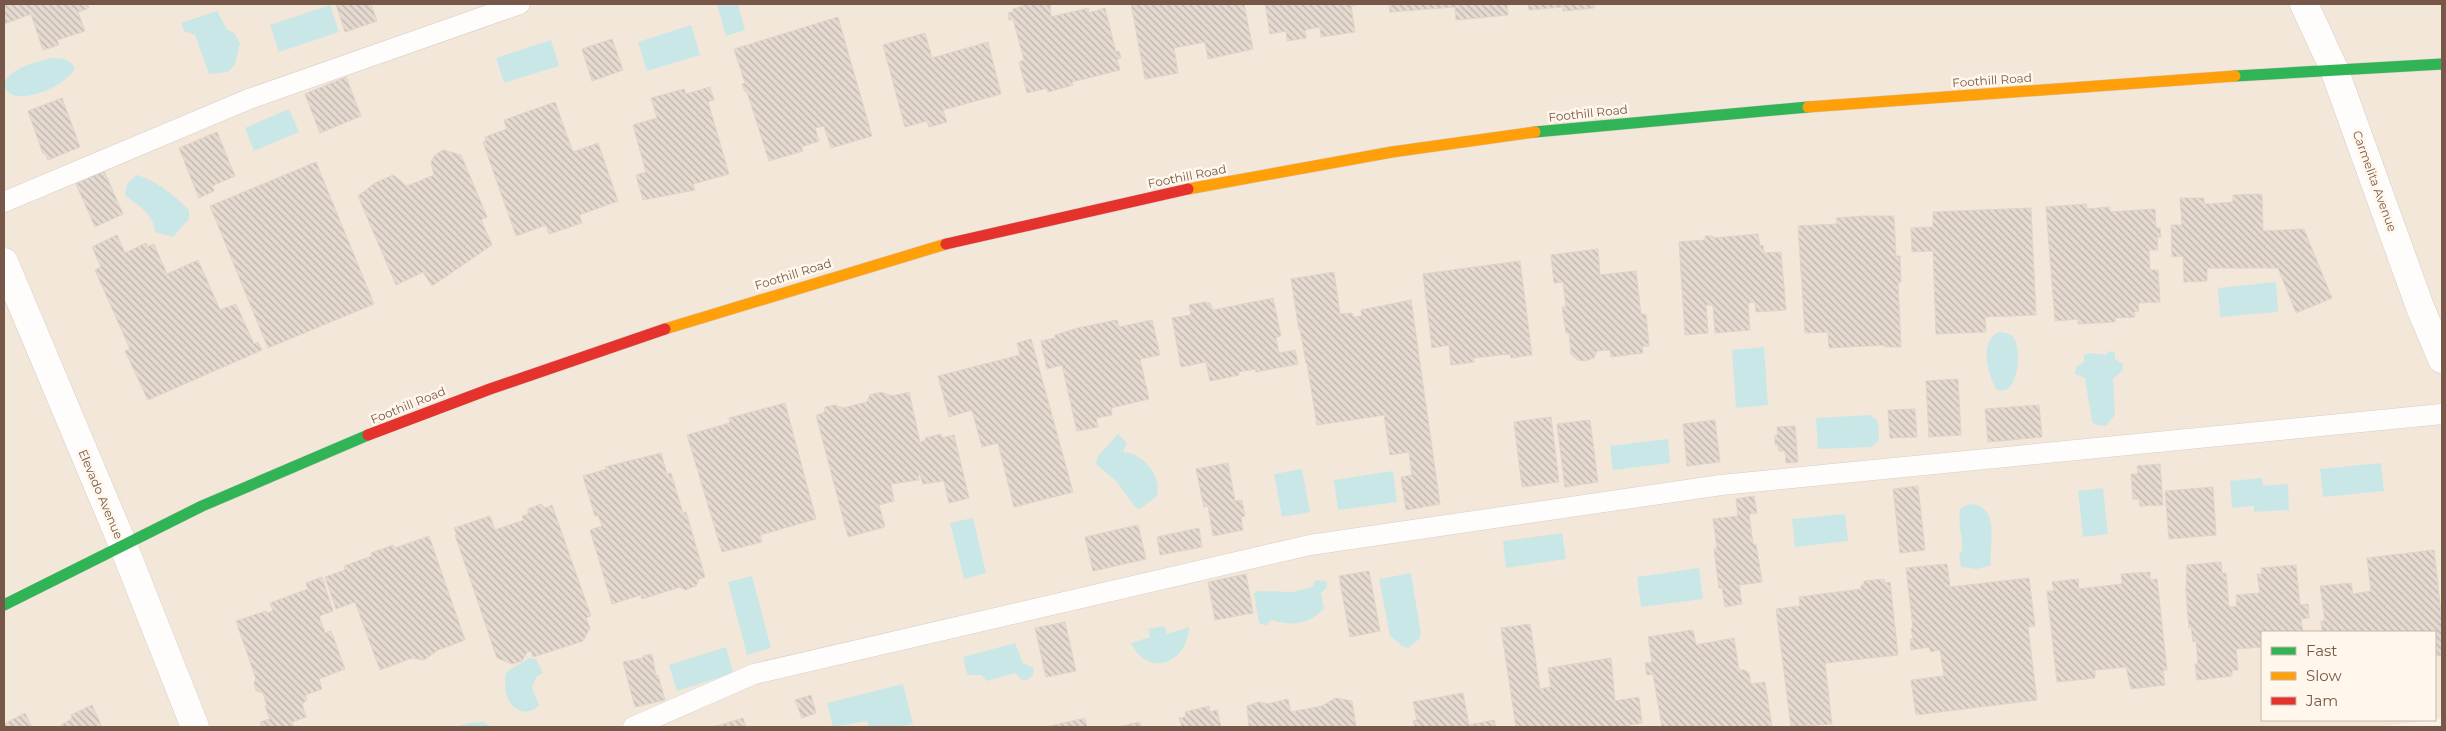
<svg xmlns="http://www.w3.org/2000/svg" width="2446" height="731" viewBox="0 0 2446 731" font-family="Montserrat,sans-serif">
	<defs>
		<pattern id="building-back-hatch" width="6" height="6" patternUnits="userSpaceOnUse" patternTransform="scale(1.25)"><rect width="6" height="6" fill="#e4dad0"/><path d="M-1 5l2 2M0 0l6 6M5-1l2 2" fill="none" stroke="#beb4ab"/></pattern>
	</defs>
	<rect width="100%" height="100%" fill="#f7f2e9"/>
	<!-- residential -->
	<polygon fill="#f3e7d9" points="4,4 2442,4 2442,718 2435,719 2435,632 2262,632 2262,720 2432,720 2375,727 4,727"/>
	<!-- water -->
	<g fill="#cae7e8">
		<polygon points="717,4 738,4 745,30 726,36"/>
		<polygon points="330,5 339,32 279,52 270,25"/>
		<polygon points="217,11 227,29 234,33 240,43 235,64 228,72 209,74 195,35 184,31 181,23"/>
		<polygon points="691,25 700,55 647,71 638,42"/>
		<polygon points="551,40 559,66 504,83 496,58"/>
		<path d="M51 58C62 58 69 58 75 68 68 87 7 112 4 83 12 67 35 63 51 58Z"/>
		<polygon points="289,109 299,132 254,151 245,128"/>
		<path d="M137 175C157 181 174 195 189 210V219L173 237 155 232C154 214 138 206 125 195 126 185 128 181 137 175Z"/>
		<polygon points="2276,282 2278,312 2220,317 2218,288"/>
		<path d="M1999 332C2005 333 2010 333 2014 338 2021 348 2019 387 2005 390 2002 391 2000 390 1997 390 1987 375 1979 340 1999 332Z"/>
		<polygon points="1764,347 1768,405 1736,408 1732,350"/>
		<polygon points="2109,351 2115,353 2115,359 2123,364 2123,370 2113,379 2115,415 2106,426 2097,425 2092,422 2085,378 2075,374 2076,367 2084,362 2084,355 2089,353 2106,355"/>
		<polygon points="1870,415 1878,421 1879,440 1872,447 1818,449 1816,418"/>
		<path d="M1118 434 1127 443 1123 452C1143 453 1162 476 1157 496L1140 509 1136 508 1116 481 1096 464 1098 456Z"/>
		<polygon points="1668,439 1670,463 1613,470 1610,446"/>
		<polygon points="2381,463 2384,491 2323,497 2320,469"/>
		<polygon points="1302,469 1310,512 1282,517 1274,474"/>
		<polygon points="1393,471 1397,502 1338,510 1334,480"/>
		<polygon points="2262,478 2263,486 2288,484 2289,510 2254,512 2254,506 2232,508 2230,481"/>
		<polygon points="2103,488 2108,534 2083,537 2078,491"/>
		<path d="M1970 504C2001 505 1989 545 1991 565L1977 569 1961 567 1959 554 1962 552C1964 537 1956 523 1961 508Z"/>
		<polygon points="1845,514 1848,541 1795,547 1792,519"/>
		<polygon points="973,518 986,573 964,579 950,523"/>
		<polygon points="1562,533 1566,559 1506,568 1503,541"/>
		<polygon points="1699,568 1703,599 1641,607 1637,577"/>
		<polygon points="1411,573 1421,634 1418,640 1408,648 1402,646 1390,636 1379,579"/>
		<polygon points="752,576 771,648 747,655 728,582"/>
		<path d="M1318 580 1327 582V587L1321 593 1324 609C1308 625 1293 626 1271 620L1266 626 1259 623 1254 593 1259 591 1292 592 1313 587 1315 581Z"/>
		<path d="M1165 626 1167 634 1189 627C1188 663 1148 679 1131 643L1150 637 1148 629Z"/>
		<polygon points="1015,643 1023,663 1034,668 1033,675 1027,680 1022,680 1015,673 987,681 981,675 967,675 963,657"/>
		<polygon points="726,647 733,673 677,691 669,665"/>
		<path d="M528 658 536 659 543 673 537 676 532 687 539 705C527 719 509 709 506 693 505 687 505 679 506 673 513 666 521 665 528 658Z"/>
		<polygon points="903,684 913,724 898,727 869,727 867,721 833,727 827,703"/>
		<polygon points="483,722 492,727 455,727 469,723"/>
	</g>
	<!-- building -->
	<g fill="url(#building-back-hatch)" stroke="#e0d4cb">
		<polygon points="4,4 87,4 89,8 78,12 85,31 57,40 59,45 43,50 31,14 4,24"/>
		<polygon points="336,4 371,4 377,21 345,32"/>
		<polygon points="1024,4 1050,4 1051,17 1088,8 1089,13 1105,8 1116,52 1119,51 1121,58 1117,59 1120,70 1072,82 1073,85 1048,92 1047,88 1027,93 1019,62 1024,60 1013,19 1009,20 1008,13 1013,12 1013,9 1024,6"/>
		<polygon points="1131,4 1244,4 1253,49 1208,59 1205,42 1174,48 1178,73 1145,79"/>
		<polygon points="1265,4 1359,4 1351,6 1355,32 1321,37 1320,27 1305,30 1306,38 1287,41 1286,31 1270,34"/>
		<polygon points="1389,4 1507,4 1508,15 1456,20 1455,7 1390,12"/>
		<polygon points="1528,4 1594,4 1594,8 1563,11 1563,7 1529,10"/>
		<polygon points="838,17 872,136 831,148 824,126 815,128 819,141 801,147 803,151 769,161 747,92 745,92 742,84 745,83 734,49"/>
		<polygon points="925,33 932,58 988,42 1001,94 943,110 947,122 929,127 927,121 905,127 883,45"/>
		<polygon points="612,39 623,70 592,81 582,49"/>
		<polygon points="346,77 361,116 320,133 305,94"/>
		<polygon points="710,87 714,100 708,102 729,174 693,184 695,190 643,200 636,175 646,172 633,125 657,118 651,98 684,89 686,94"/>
		<polygon points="62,98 80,147 48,160 45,153 43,154 28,111"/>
		<polygon points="555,102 573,152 598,143 618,201 579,215 582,223 549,234 546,225 516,236 483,142 486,141 485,137 507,129 504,120"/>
		<polygon points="217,132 235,176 212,186 214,191 199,198 179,148"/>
		<polygon points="443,150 461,155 487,217 481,220 492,245 432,286 423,272 396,285 358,196 375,183 393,175 407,186 434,175 431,162 435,155"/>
		<polygon points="316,162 374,304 268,348 210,206"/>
		<polygon points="104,171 123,214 95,227 76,184"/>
		<polygon points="2262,194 2263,231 2304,229 2332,298 2296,313 2278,268 2207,268 2207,281 2184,282 2183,256 2172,257 2171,225 2182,225 2180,198 2204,198 2204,204 2211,204 2233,202 2233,195"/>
		<polygon points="2086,204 2087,209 2110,207 2110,212 2155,209 2156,228 2160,228 2161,237 2157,237 2158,250 2149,250 2150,270 2158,270 2160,302 2138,303 2139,311 2134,312 2135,317 2115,318 2115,322 2078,324 2078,319 2055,321 2046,207"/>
		<polygon points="2031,208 2036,315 1985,317 1986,332 1936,334 1933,251 1912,252 1911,228 1933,227 1933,212"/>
		<polygon points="1864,216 1894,216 1896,256 1900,256 1901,282 1898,283 1901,347 1885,347 1886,345 1829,348 1828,332 1805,333 1798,226 1837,224 1836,218"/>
		<polygon points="1758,234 1760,246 1763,245 1764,253 1781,252 1786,310 1756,312 1755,302 1748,303 1750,330 1715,333 1713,305 1706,305 1708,333 1685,335 1679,242 1705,240 1705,236 1713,236 1713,238"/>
		<polygon points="117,235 125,253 146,243 147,247 154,244 167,274 198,260 220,310 236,304 254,344 258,342 262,350 148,400 125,351 130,349 95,270 101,267 92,247"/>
		<polygon points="1598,249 1600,275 1636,271 1641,314 1646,314 1649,346 1642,346 1643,353 1611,357 1610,350 1597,351 1594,358 1585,361 1578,360 1571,354 1569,333 1566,333 1562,307 1566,307 1563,282 1554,283 1551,255"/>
		<polygon points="1520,261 1532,355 1511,358 1510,354 1473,358 1474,362 1451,365 1449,345 1432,348 1423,274"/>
		<polygon points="1334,272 1340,314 1352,313 1353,317 1362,316 1361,310 1411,300 1440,504 1406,510 1401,477 1412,475 1409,452 1390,455 1384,415 1317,425 1307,363 1306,363 1300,329 1299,330 1291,279"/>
		<polygon points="1273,298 1281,336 1276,337 1279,353 1295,350 1298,364 1256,372 1255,369 1238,372 1239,375 1210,381 1206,362 1181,367 1172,318 1191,315 1189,305 1205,302 1210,303 1213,310"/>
		<polygon points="1117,320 1119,327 1152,320 1160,355 1140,359 1149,399 1111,408 1112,415 1096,418 1098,427 1077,431 1062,365 1047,369 1041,341 1055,338 1055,335 1078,328"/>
		<polygon points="1031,339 1073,492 1014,507 998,443 982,447 972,410 949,417 938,376 1020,355 1017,343"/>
		<polygon points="1958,379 1961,435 1929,437 1926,381"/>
		<polygon points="881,392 892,396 909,392 920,442 926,440 925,438 941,434 942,438 954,435 969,498 949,503 944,481 923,484 920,475 918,476 919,480 891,484 894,501 879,505 885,527 848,537 816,415 824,413 825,407 835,405 843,408 867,402 870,395"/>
		<polygon points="785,403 816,519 760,535 762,542 722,552 687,435 730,423 729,418"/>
		<polygon points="2039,405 2042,437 1988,442 1985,409"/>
		<polygon points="1915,409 1917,437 1890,438 1888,410"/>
		<polygon points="1551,417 1559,482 1522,487 1514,422"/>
		<polygon points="1590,420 1598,482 1565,487 1557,424"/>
		<polygon points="1715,420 1720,462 1687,466 1683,424"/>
		<polygon points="1795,426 1798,462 1786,463 1785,451 1779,451 1778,445 1775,445 1775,435 1778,435 1777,427"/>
		<polygon points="661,453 667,474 671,473 683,513 686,512 705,577 699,579 696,586 685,590 680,587 642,599 641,595 612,604 590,530 602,526 598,515 595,516 583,476 607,469 605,467"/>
		<polygon points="1228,463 1235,501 1242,500 1245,516 1241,517 1243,530 1213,536 1208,506 1204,507 1196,469"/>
		<polygon points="2160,464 2163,505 2140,506 2139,499 2133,499 2131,474 2138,474 2137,466"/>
		<polygon points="1918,486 1925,550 1900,553 1893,489"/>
		<polygon points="2213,487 2216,535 2169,539 2165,491"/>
		<polygon points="1754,496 1757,513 1749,514 1753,544 1756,544 1762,582 1739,585 1742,604 1725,607 1722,588 1719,588 1714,549 1717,548 1713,519 1738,516 1736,499"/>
		<polygon points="541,504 545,508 552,505 591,616 586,618 590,628 583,641 533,657 531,651 527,652 522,661 512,664 497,658 455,535 457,535 454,528 490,516 495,530 524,520 522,516 528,514 528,509"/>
		<polygon points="1138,525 1146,559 1093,571 1085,537"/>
		<polygon points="1199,528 1202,547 1160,555 1157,537"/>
		<polygon points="429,536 465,640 438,650 424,660 412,658 380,670 355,602 336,609 325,577 345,570 344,566 372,556 371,553 393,545 395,548"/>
		<polygon points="2434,550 2442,622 2442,655 2435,656 2435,632 2322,632 2321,621 2325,621 2320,586 2351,583 2353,594 2371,591 2367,558"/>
		<polygon points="2221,562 2222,573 2226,573 2229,607 2237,606 2236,595 2260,593 2257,574 2262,574 2261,568 2296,565 2300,605 2308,604 2309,618 2301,619 2303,632 2262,632 2262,647 2236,649 2238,670 2232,670 2232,676 2197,680 2195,664 2198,664 2196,641 2193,642 2191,627 2189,628 2186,592 2187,565"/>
		<polygon points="1947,564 1950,587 2029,578 2035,626 2028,627 2037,700 1916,715 1911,680 1944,676 1940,650 1930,652 1929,647 1911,650 1910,639 1913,639 1911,628 1913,628 1906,568"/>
		<polygon points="1369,571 1380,631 1350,637 1339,576"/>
		<polygon points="2150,572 2150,580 2157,579 2167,670 2163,670 2165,685 2131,689 2126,667 2095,670 2095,678 2057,682 2047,591 2054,591 2052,582 2078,579 2079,589 2122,584 2121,574"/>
		<polygon points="1246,574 1253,613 1215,620 1208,582"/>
		<polygon points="322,577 333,611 319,616 325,633 331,631 345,669 319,679 322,689 305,695 307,700 302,704 306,717 292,722 294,727 262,727 260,722 270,719 265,706 267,706 263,693 256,691 254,682 256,679 236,621 266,611 267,613 273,611 270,603 308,589 306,583"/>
		<polygon points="1884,579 1885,583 1890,582 1898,655 1825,663 1832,724 1791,727 1776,609 1800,606 1799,597 1861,589 1861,585 1864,585 1864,581"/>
		<polygon points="1065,622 1076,671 1046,677 1035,628"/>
		<polygon points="1530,624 1540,689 1551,687 1548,668 1611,658 1615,701 1639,697 1642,723 1620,727 1516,727 1501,628"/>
		<polygon points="1693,630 1696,645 1734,638 1739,670 1744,670 1749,673 1751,684 1765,682 1772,727 1662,727 1653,674 1647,675 1645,663 1652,662 1648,637"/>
		<polygon points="652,654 656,676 658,675 665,700 635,707 623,662 643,658 643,656"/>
		<polygon points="1463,693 1469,725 1494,720 1496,727 1415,727 1413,721 1417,720 1413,702"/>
		<polygon points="811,695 816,713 802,718 795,700"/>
		<polygon points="1336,698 1352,701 1356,727 1249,727 1247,706 1259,702 1268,704 1288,699 1291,712 1322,706"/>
		<polygon points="92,705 102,727 62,727 61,725 72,719 71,715"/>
		<polygon points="1209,706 1210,712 1217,710 1221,727 1182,727 1179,718 1186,717 1185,712"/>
		<polygon points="25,713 32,727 4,727 4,724"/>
		<polygon points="743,718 746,727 713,727"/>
		<polygon points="1085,718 1087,727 1046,727"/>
		<polygon points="1140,722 1141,727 1117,727"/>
	</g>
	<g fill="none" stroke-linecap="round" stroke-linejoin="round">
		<!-- lane casing -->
		<g stroke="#d6cec6" stroke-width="21">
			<g id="lane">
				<polyline points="4,202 249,99 520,4"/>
				<polyline points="633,727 754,674 1310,545 1721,485 2442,414"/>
			</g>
		</g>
		<!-- street casing -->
		<g stroke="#d6cec6" stroke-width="29">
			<g id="street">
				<polyline points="2304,4 2334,69 2420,307 2442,359"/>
				<polyline points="4,262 123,545 195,727"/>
			</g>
		</g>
		<!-- fast casing -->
		<g stroke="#d7cec6" stroke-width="12">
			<g id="fast">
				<polyline points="2235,76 2442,64"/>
				<polyline points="1535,132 1808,107"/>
				<polyline points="4,605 202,506 368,435"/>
			</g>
		</g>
		<!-- slow casing -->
		<g stroke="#d7cec6" stroke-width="12">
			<g id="slow">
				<polyline points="1808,107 2235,76"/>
				<polyline points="1188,189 1392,152 1535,132"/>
				<polyline points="665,329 946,244"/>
			</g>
		</g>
		<!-- jam casing -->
		<g stroke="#d7cec6" stroke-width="12">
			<g id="jam">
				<polyline points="946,244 1188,189"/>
				<polyline points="368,435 490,389 665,329"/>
			</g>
		</g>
		<!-- lane -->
		<use href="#lane" stroke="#fefdfc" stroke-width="20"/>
		<!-- street -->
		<use href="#street" stroke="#fefdfc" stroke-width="28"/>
		<!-- fast -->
		<use href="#fast" stroke="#30b455" stroke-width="11"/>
		<!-- slow -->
		<use href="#slow" stroke="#ff9f0a" stroke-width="11"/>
		<!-- jam -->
		<use href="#jam" stroke="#e5322d" stroke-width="11"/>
	</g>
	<g text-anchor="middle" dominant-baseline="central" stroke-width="5" stroke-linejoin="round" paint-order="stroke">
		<!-- street labels -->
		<g font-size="12" fill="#775848" stroke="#fff7eb">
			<text transform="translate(1992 80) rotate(-4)">Foothill Road</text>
			<text transform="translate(1588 113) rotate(-6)">Foothill Road</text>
			<text transform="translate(1187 176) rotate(-11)">Foothill Road</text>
			<text transform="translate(2375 181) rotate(70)">Carmelita Avenue</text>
			<text transform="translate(793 274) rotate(-17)">Foothill Road</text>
			<text transform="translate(408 405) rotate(-22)">Foothill Road</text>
			<text transform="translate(101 494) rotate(67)">Elevado Avenue</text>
		</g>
	</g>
	<!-- border -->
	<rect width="2446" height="731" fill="none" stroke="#775848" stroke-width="10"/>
	<!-- legend -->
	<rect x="2261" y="631" width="175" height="90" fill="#fff7eb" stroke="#c9b7aa"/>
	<rect x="2271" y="647" width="25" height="8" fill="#30b455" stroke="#c9b7aa"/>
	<text x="2306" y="656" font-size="15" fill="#775848">Fast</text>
	<rect x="2271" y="672" width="25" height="8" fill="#ff9f0a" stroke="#c9b7aa"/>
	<text x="2306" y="681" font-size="15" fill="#775848">Slow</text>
	<rect x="2271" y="697" width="25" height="8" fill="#e5322d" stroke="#c9b7aa"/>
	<text x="2306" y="706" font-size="15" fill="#775848">Jam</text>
</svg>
